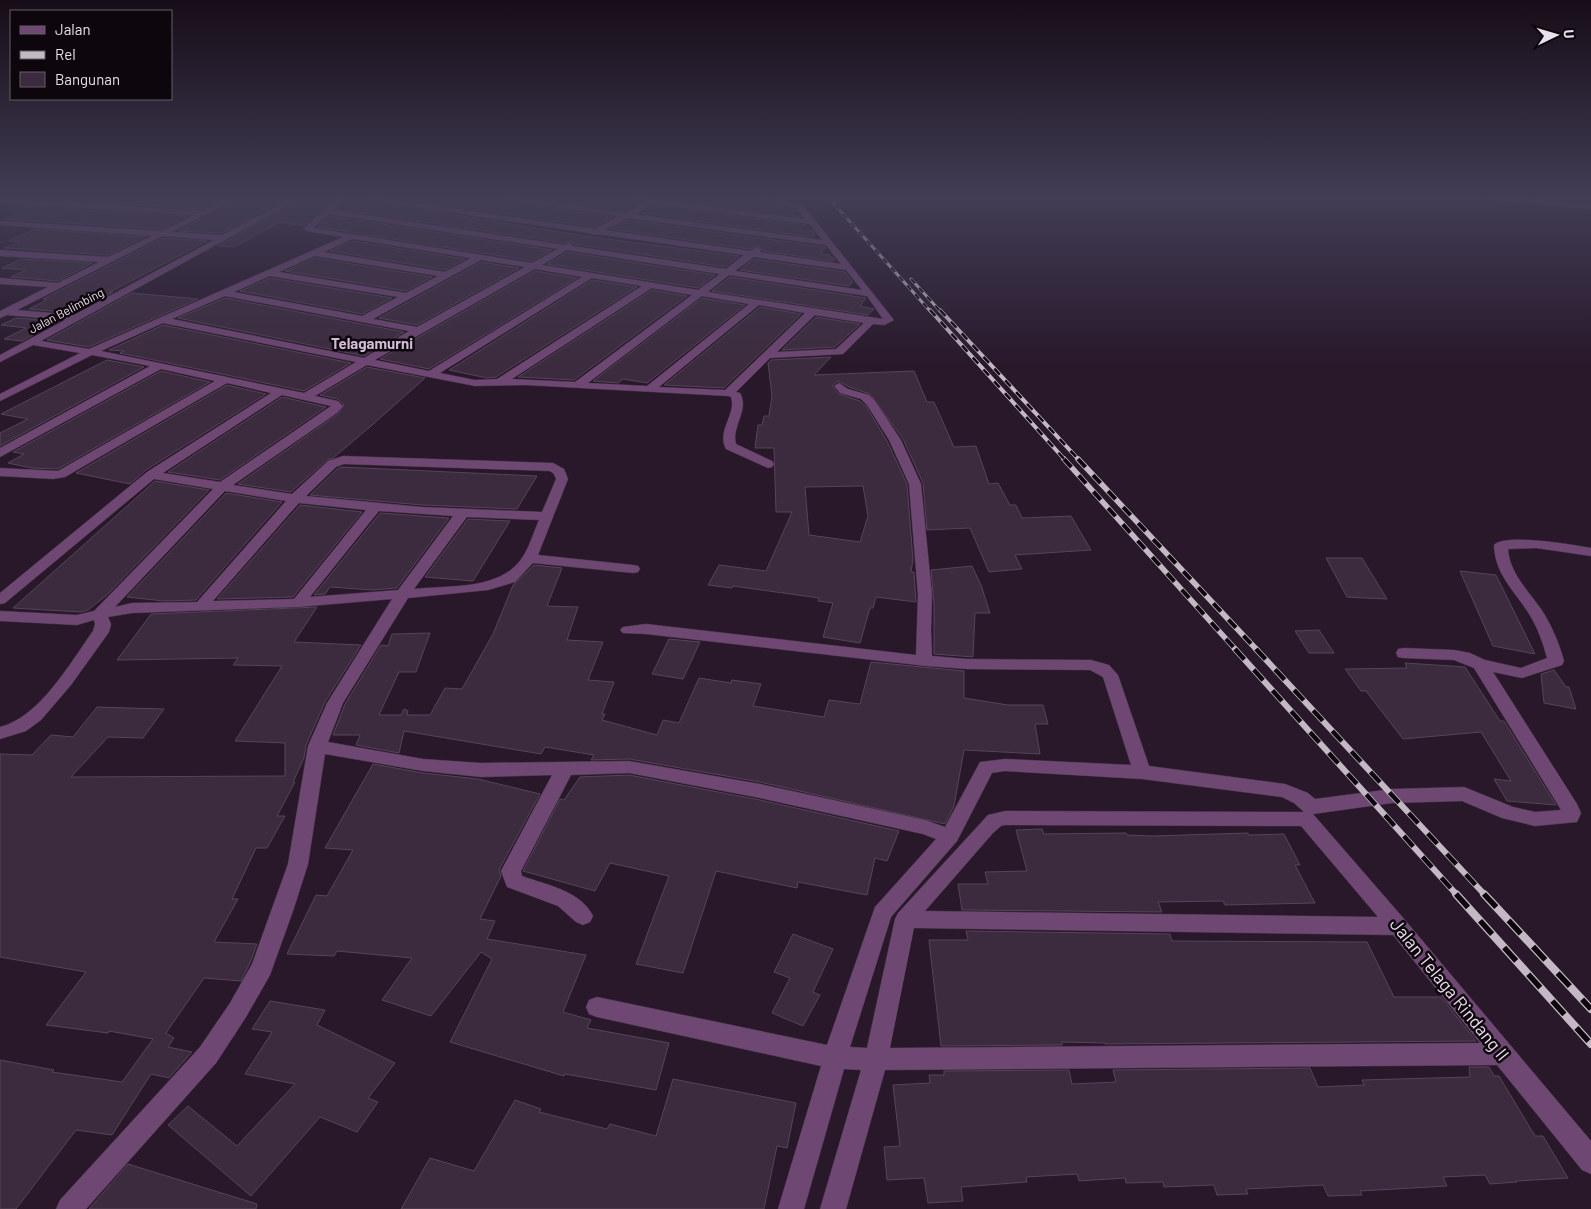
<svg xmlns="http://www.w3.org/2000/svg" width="1591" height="1209" viewBox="0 0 1591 1209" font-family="Barlow,sans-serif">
	<rect width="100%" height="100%" fill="#28182a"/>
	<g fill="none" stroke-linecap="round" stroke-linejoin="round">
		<!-- stream -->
		<polyline stroke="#783c80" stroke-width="4.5" points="1475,196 1591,207"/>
	</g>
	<!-- building -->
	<g fill="#3c2b3e" stroke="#564458" fill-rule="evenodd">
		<polygon points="10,196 228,196 202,209 10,198"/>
		<polygon points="244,196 292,196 222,233 179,231"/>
		<polygon points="307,196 337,196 304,226 280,222 234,247 218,246"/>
		<polygon points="380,196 483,196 489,200 612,217 595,227"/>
		<polygon points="516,196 606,196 612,200 638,203 625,211"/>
		<polygon points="668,196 733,196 735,198 795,210 789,214 801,217 665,199"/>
		<polygon points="349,198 592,237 739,256 725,267 574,244 570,242 565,243 337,209"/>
		<polygon points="10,206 187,216 161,229 4,219 19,213 10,212"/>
		<polygon points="653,206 806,225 800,230 813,231 815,234 812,237 641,213"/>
		<polygon points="330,216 552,250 532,261 317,227"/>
		<polygon points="628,220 825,247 826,248 820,254 830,255 829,256 835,259 832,261 763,251 758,246 750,249 611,229"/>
		<polygon points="35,229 145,237 108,255 5,248 20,242 9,241"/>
		<polygon points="163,238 207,241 110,292 113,292 74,313 29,309 47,300 43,299"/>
		<polygon points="353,241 465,259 445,270 330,251"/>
		<polygon points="567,252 715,275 698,288 547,264"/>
		<polygon points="315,258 432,277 406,291 285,271"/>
		<polygon points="21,259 92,263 58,281 11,277 26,270 2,268"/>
		<polygon points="754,259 845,272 853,282 849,286 740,270"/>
		<polygon points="481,262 519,268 417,325 379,318"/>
		<polygon points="535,271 577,278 429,369 380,359"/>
		<polygon points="730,277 866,298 860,306 874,309 868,315 712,291"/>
		<polygon points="270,278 392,298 362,314 240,291"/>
		<polygon points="592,280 637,287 496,377 487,378 449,370"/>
		<polygon points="652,290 687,296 574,380 518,377"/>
		<polygon points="132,293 198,299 89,347 47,340"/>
		<polygon points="225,298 404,332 364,356 178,318"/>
		<polygon points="702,298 745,305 647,383 623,379 618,383 593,381"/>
		<polygon points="760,307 801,314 724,388 664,385"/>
		<polygon points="816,317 860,324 835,347 782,350"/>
		<polygon points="16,318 59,321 22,341 4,339 26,328 1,325"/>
		<polygon points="163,325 351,363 304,391 120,353 124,351 109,350"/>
		<path d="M831 357 814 375 914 371 927 402H934L954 447 976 446 989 484 998 483 1010 505H1016L1022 518 1071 516 1091 550 1015 555 1022 569 989 572 970 528 927 530 923 483 903 439 870 394 849 387 838 381 832 386 839 394 860 401 866 406 887 441 907 484 913 560 911 572H914L916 602 876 597 873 608H870L860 643 823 637 833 603 818 601 819 598 733 586 732 588 708 585 719 565 766 571 792 512H776L774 448H755L758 425H762L764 416H769L772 396 768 363 771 360ZM863 486 868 516 860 542 809 535 805 487Z"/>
		<polygon points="107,360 144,367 0,446 0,433 28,419 1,414"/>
		<polygon points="367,367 425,378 371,426 333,458 327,460 291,492 238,484 338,414 344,405 338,399 320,395"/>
		<polygon points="161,371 210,382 58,469 31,468 8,463 24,454 13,452"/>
		<polygon points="227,385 266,394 146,470 130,484 76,473"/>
		<polygon points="282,397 326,407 220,480 168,472"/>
		<polygon points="341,467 407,470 537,476 517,509 422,505 310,495 337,469"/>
		<polygon points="155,481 209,490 107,595 88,610 81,612 13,608"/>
		<polygon points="226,493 282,502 196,600 164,601 127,597"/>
		<polygon points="300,505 362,512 293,597 217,599"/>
		<polygon points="380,513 449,518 397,588 372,590 330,587 325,594 314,595"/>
		<polygon points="468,519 510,521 473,581 425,577"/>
		<polygon points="1326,558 1362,558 1387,599 1347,597"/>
		<polygon points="534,565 562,568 547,606 578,607 567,640 603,642 588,680 614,682 602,714 605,714 602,720 657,735 663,720 679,723 699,678 731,683 732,680 761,684 753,706 824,717 829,700 860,704 871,662 964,671 964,698 1008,705 1043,705 1048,724 1035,724 1040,754 964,750 954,806 945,824 760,782 629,759 591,760 594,755 545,747 541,754 404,731 399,753 356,745 360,735 333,735 345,704 381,645 388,646 392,634 430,633 416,672 399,672 379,715 401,715 404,709 408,711 407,715 430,715 445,688 462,689 493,634 513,585"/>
		<polygon points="972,566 981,585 990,613 975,613 973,657 934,654 934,605 931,570"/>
		<polygon points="1460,571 1496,575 1535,654 1493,646"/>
		<polygon points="317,607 294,642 361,645 325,702 306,745 304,758 293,782 295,782 277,816 285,816 267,848 256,848 232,899 238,899 214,942 257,944 250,963 241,981 204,978 166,1033 174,1038 168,1047 192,1052 169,1078 151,1074 112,1135 76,1130 16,1209 0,1209 0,1060 54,1070 52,1072 122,1082 153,1039 109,1031 108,1033 46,1025 86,972 0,957 0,754 32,755 51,735 73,737 97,707 164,709 143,738 108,737 71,777 285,776 285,743 235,741 282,666 233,665 238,658 117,660 151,614"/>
		<polygon points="1319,630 1334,653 1309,653 1295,631"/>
		<polygon points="669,639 700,642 683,679 652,674"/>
		<polygon points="1405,663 1465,667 1500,721 1504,721 1556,805 1507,801 1494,779 1511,781 1481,732 1403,739 1366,691 1361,691 1345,669 1407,668"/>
		<polygon points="1554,670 1566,687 1569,687 1576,709 1544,703 1541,674"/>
		<polygon points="373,764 423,773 478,779 540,794 499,870 501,876 480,919 495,921 487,939 586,955 563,1012 591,1020 587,1028 669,1043 656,1090 565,1074 564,1076 450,1042 492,959 481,952 431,1016 382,1000 412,958 337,951 334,956 287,954 316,895 327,896 353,850 325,848"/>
		<polygon points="629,775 760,800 899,831 887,861 875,858 867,895 798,882 797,888 716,871 683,973 636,964 669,876 610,863 595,891 523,871 560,799 564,800 580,777"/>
		<polygon points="1042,829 1044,834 1126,833 1127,835 1153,836 1248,833 1249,835 1284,834 1300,865 1295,865 1315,903 1225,905 1223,901 1158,902 1162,912 962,910 958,884 988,884 985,872 1027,871 1016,830"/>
		<polygon points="966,931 1170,934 1172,941 1367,942 1394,997 1441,997 1476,1041 1105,1044 1105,1043 1062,1042 1062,1045 941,1046 929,940 968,940"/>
		<polygon points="793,934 833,949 813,992 820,995 803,1026 772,1013 790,978 774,972"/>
		<polygon points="270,1001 325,1010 317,1025 395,1063 368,1098 378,1102 357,1132 320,1117 251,1196 168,1125 188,1106 237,1146 295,1084 245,1074 272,1032 252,1029"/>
		<polygon points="1469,1067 1489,1067 1494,1076 1499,1076 1535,1136 1543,1136 1568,1178 1516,1181 1517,1182 1490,1184 1485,1175 1443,1177 1447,1186 1360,1191 1362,1195 1328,1196 1323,1185 1246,1189 1248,1194 1217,1195 1214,1185 1164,1187 1163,1182 1126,1183 1125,1178 1079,1181 1077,1174 1026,1177 1027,1182 961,1187 963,1201 928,1203 924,1178 887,1180 884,1147 900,1146 893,1085 930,1083 929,1075 944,1075 944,1071 1069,1070 1072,1084 1116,1082 1113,1070 1310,1068 1318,1087 1364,1085 1362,1080 1470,1077"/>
		<polygon points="673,1079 796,1103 787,1148 777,1146 764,1209 401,1209 430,1158 474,1171 515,1100 541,1109 539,1112 607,1129 610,1124 656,1136"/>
		<polygon points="128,1164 257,1204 256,1209 89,1209"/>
	</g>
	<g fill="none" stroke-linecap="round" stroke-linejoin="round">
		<!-- minor casing -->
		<g stroke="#433445" stroke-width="1">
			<path id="minor" d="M232 196H242L172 232 222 235 296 196H305L41 341 89 349 343 237 307 231 303 229 340 196H348L333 210 565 245 569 243 573 246 726 269 744 255 597 234 593 235 589 233 354 198 350 196H368L595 229 618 216 489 198 485 196H504L625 213 644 202 612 198 608 196 651 199 657 196H666L660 200 805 219 796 208 735 196H770L768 198 802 204 894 320 884 325 873 324 843 354 770 358 736 392 740 393C750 410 731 426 736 444L772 461 774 464 772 467 768 468 726 449C716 430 737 415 731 397L728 396 526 385 475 386 367 365 315 396 338 401 343 406 337 413 233 485 292 494 328 461 343 456 553 463 564 469 568 479 538 555 633 565 638 566 640 569 638 572 633 573 533 563 515 582 488 590 408 598 343 703 328 742 423 759 481 763 629 761 760 784 925 820 945 827 980 762 1005 759 1131 765 1103 677 1090 670 967 669 926 666 646 634 623 633 620 630 623 627 646 624 916 655 918 595 909 484 889 440 867 405 861 399 840 393 834 386 839 383 848 389 869 395 875 401 901 440 921 484 932 595 931 630 932 656 967 659 1091 660 1109 665 1118 675 1149 766 1285 784 1308 793 1315 799 1392 789 1464 787 1513 807 1535 812 1561 810 1474 668 1454 660 1404 658 1398 657 1396 653 1398 649 1404 648 1454 650 1470 653 1485 660 1521 668 1547 658C1543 643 1538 628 1529 614 1515 591 1495 575 1494 545 1504 533 1574 545 1591 548V556L1536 548 1508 549C1510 577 1533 594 1546 617 1554 631 1560 646 1564 661L1562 665 1522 678 1493 672 1577 804 1581 813 1577 822 1535 826 1502 818 1462 801 1392 803 1313 814 1405 920 1591 1141V1174L1582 1170 1497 1065 885 1070 846 1209H820L861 1070 844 1069 804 1209H778L821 1066 597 1017 589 1014 586 1007 589 1000 597 997 827 1045 875 907 936 839 923 834 760 798 629 773 571 775 521 871 522 876C547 885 581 891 593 916L590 922 583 925 576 922 558 906 507 887 501 871 552 775 481 777 423 771 325 754 308 864 293 911 270 975 246 1017 216 1063 86 1209H56L60 1200 200 1047 230 1003 252 964 288 864 308 746 327 703 392 599 298 607 132 613 108 617 111 624 109 632 71 685 41 720 26 731 0 739V727C40 717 70 663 93 631L95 624 94 620 77 625 0 621V611L77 615 94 611 213 489 154 479 5 603 0 604V593L147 472 271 393 227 383 65 477 53 479 0 476V468L58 471 215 381 161 369 0 457V448L150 366 92 355 0 401V394L80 353 33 345 0 362V355L65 320 7 315 0 318V311L48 287 0 284V278L58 283 99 262 0 256V250L108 257 152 236 0 225V221L161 231 194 215 0 203V199L202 211ZM653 204 810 224 822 240 635 214ZM329 214 558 249 532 263 313 228ZM628 218 826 245 841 264 759 252 761 250 757 247 750 251 605 230ZM163 236 214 240 74 315 17 310ZM353 239 471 258 445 272 324 252ZM567 250 720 274 698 290 542 265ZM315 256 438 276 406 293 279 272ZM754 257 846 270 862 290 735 271ZM481 260 525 267 417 327 373 319ZM535 269 582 277 429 371 375 360ZM729 275 867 296 883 319 708 292ZM270 276 398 297 362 316 234 292ZM592 278 642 286 497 379 475 380 440 373ZM652 288 692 295 575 382 512 379ZM225 296 409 331 364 358 172 319ZM702 296 749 304 647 386 588 383ZM759 305 805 313 725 390 659 387ZM815 315 864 323 836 349 777 352ZM163 323 356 362 304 393 101 351ZM282 395 331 406 220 482 163 473ZM344 464 550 471 554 474 556 479 542 512 422 507 306 496 336 467ZM225 491 286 501 197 602 132 603 115 607ZM299 503 366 510 294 599 213 601ZM379 511 453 516 398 590 310 597ZM467 517 539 520C534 531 530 545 524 555 503 591 450 585 414 589ZM1005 771 1142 779 1282 797 1294 803 1304 812 1005 811 988 815 898 913 895 919 867 1048 850 1047 891 917 957 841 992 773ZM1005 825 1301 826 1378 917 925 911 993 833 1001 826ZM914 928 1393 935 1480 1043 890 1048Z"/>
		</g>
		<!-- minor -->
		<use href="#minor" fill="#6e4773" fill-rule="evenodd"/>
		<!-- rail-far4 casing -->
		<g stroke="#c4b8c5" stroke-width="3">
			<g id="rail-far4">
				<polyline points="827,196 931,312"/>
				<polyline points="911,279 941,312"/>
			</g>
		</g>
		<!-- rail-far3 casing -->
		<g stroke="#c4b8c5" stroke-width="4">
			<g id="rail-far3">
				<polyline points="930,310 1065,460"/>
				<polyline points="940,310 1079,460"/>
			</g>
		</g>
		<!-- rail-far2 casing -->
		<g stroke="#c4b8c5" stroke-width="5.5">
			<g id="rail-far2">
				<polyline points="1064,459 1236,650"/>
				<polyline points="1078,459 1257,650"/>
			</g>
		</g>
		<!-- rail-far1 casing -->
		<g stroke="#c4b8c5" stroke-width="6">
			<g id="rail-far1">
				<polyline points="1235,649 1457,895"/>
				<polyline points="1256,649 1485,895"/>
			</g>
		</g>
		<!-- rail casing -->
		<g stroke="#c4b8c5" stroke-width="8">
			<g id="rail">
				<polyline points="1456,894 1591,1044"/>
				<polyline points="1484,894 1591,1009"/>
			</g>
		</g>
		<!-- rail-far4 -->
		<use href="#rail-far4" stroke="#0d060d" stroke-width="2" stroke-dasharray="6" stroke-linecap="butt"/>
		<!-- rail-far3 -->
		<use href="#rail-far3" stroke="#0d060d" stroke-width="2.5" stroke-dasharray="8" stroke-linecap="butt"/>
		<!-- rail-far2 -->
		<use href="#rail-far2" stroke="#0d060d" stroke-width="4" stroke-dasharray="11" stroke-linecap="butt"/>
		<!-- rail-far1 -->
		<use href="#rail-far1" stroke="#0d060d" stroke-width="4.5" stroke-dasharray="14" stroke-linecap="butt"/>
		<!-- rail -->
		<use href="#rail" stroke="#0d060d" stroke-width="5.5" stroke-dasharray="18" stroke-linecap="butt"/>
	</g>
	<!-- sky -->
	<linearGradient id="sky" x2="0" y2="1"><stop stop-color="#160d17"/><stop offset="0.54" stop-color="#423d55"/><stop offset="1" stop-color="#423d55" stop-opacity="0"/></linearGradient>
	<rect width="1591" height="365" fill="url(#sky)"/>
	<g text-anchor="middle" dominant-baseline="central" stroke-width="5" stroke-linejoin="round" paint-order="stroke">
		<!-- far-street labels -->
		<g font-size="12" fill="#eadfeb" stroke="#0d060d">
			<text transform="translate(66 310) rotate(-28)">Jalan Belimbing</text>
		</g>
		<!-- far-quarter labels -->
		<g font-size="15" font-weight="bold" fill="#d2bcd4" stroke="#0d060d">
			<text x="372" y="343">Telagamurni</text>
		</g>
		<!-- near-street labels -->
		<g font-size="18" fill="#eadfeb" stroke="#0d060d">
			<text transform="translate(1450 989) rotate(51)">Jalan Telaga Rindang II</text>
		</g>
	</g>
	<!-- legend -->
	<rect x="10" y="10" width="162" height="90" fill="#0d060d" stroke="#655d66"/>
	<rect x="20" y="26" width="25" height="8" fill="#6e4773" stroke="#655d66"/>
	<text x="55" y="35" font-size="15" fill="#eadfeb">Jalan</text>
	<rect x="20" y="51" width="25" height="8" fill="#c4b8c5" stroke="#655d66"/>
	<text x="55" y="60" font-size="15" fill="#eadfeb">Rel</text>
	<rect x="20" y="72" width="25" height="15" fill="#3c2b3e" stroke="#655d66"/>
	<text x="55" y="85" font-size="15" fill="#eadfeb">Bangunan</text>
	<!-- north arrow -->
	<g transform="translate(1556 35) rotate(85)" stroke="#0d060d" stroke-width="4" paint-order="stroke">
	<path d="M0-4L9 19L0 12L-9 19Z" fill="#eadfeb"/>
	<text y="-8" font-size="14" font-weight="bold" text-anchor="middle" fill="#eadfeb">U</text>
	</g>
</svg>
